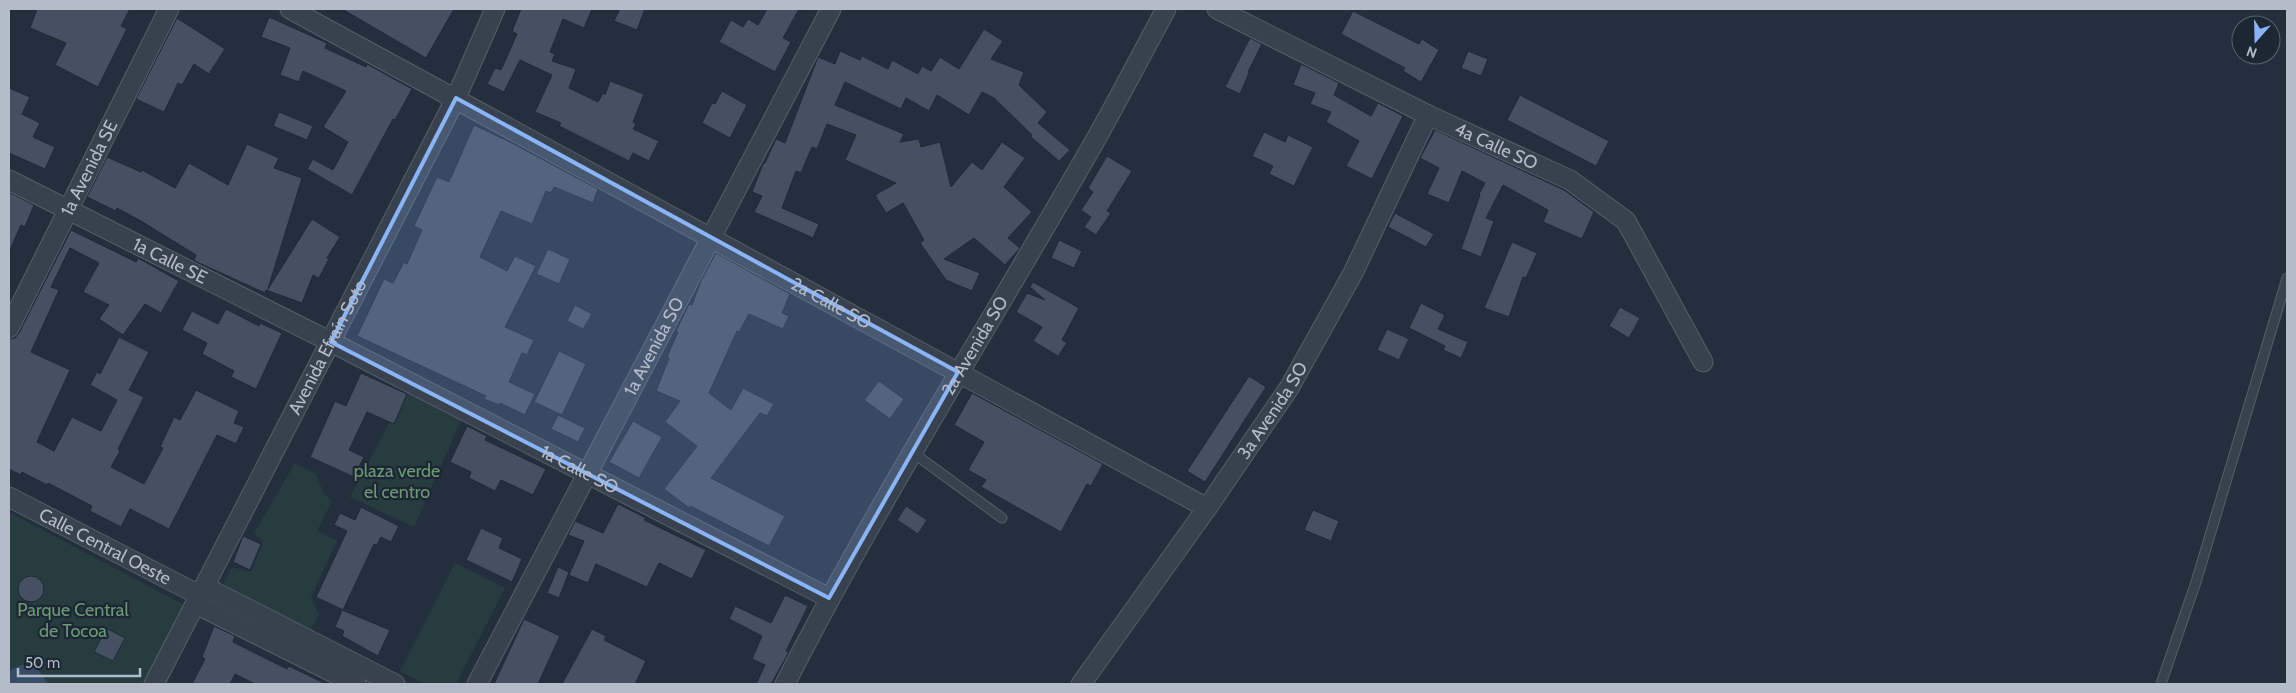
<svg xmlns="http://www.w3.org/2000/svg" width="2296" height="693" viewBox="0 0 2296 693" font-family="Cabin,sans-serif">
	<rect width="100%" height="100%" fill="#242f3e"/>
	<!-- green -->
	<g fill="#263c3f">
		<polygon points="408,387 462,418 414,527 350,497"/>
		<polygon points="295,463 316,474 324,494 332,501 317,531 337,541 311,597 319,615 308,634 222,586 232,567 251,572 263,542 254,533"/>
		<polygon points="9,512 186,606 144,684 9,684"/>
		<polygon points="455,563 505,588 456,684 425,684 400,671"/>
	</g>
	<!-- water -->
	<path fill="#394c67" d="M21 665C35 666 42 671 47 684H9V671Z"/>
	<!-- building -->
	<g fill="#455162" stroke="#1f2835">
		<polygon points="37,9 130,9 121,26 127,29 98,87 55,65 66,43 30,28"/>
		<polygon points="342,9 454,9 426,58"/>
		<polygon points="521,9 592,9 584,28 563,19 550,52 555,54 552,61 576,69 569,88 598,102 603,93 605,95 610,81 644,94 633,122 636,124 633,129 659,141 649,161 633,153 629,161 559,126 561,123 535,112 552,75 520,60 504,92 487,84 495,68 501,70 517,34 512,31"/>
		<polygon points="620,9 645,9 637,30 614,21"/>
		<polygon points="767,9 799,9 783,38 791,42 775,72 719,42 731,20 743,27 748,19 758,25"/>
		<polygon points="1353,11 1419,44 1422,39 1439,50 1421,82 1403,71 1405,68 1341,34"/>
		<polygon points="269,17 327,43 325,48 366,67 367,64 412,89 395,120 393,119 352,195 307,169 313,159 333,170 348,142 323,127 346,91 303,71 299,82 280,75 290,48 261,37"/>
		<polygon points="177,18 225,49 209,74 194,64 182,85 178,83 164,112 136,99"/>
		<polygon points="984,29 1003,41 991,59 1024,72 1019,85 1047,112 1038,123 1070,150 1059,161 1031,137 1032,135 994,98 982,92 969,115 937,95 929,111 906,98 901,109 845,82 835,105 904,134 900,142 919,139 921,147 940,142 951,187 972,162 982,170 1002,142 1025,158 1004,187 1032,212 1008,238 1020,248 1005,265 974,238 944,259 980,273 972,291 946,280 920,243 924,240 903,203 886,213 875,195 896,183 845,160 856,135 827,124 817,149 812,147 801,173 796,171 782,208 819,224 813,238 754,212 762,196 752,192 763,164 765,163 776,139 785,143 818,57 835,64 840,51 860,60 862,56 888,69 892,60 918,74 922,66 931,71 940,57 959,69"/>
		<polygon points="1250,38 1262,44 1248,72 1249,73 1240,94 1225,87"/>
		<polygon points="1468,51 1488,59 1481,76 1461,68"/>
		<polygon points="1301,64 1339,83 1334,95 1371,116 1378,103 1403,116 1372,179 1346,166 1359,141 1326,122 1331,112 1310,104 1315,93 1293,85"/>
		<polygon points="9,88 30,97 22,114 40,123 33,137 55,147 45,169 9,153"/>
		<polygon points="722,91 747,105 730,138 702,123 712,103 715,104"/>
		<polygon points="1520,95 1609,141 1596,166 1507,120"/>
		<polygon points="279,112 313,126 307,140 273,126"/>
		<polygon points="474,125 510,142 598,189 593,203 554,187 551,193 546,191 532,224 501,211 480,257 507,271 515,256 536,266 505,327 534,340 527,355 522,353 509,382 535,394 525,415 500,403 499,405 484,399 486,396 357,336 384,279 393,283 404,262 407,264 422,230 414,226 437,177 449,182"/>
		<polygon points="1435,130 1564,190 1594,212 1582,239 1543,222 1548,210 1503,185 1486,218 1494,221 1481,257 1461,249 1480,195 1479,194 1485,183 1462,171 1449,203 1427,194 1439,168 1420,158"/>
		<polygon points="1264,132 1285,142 1288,135 1313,147 1294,186 1269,174 1273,166 1252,156"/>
		<polygon points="247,144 279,158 274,168 302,178 268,289 312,219 340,237 327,258 329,259 319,278 313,275 302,303 266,290 265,293 197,262 194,260 196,255 141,221 117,208 116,211 87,197 107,157 141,172 142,170 175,188 189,163 228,185"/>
		<polygon points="1107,156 1132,171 1107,211 1111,213 1096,235 1084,227 1091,217 1081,210 1093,192 1088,188"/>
		<polygon points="9,192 34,205 25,227 21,225 9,252"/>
		<polygon points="1395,213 1434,234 1426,247 1388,227"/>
		<polygon points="71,230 136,262 138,258 179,281 161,313 145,304 123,335 99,319 109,305 83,292 99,263 70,248 51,287 59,290 31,352 70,370 37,442 54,451 72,417 101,431 117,400 90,385 97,372 100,374 119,337 149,352 129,390 144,397 118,449 120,451 111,467 144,484 163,448 160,447 174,417 180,420 196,390 239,411 234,423 244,427 236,444 217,435 169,529 130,509 121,527 90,511 92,506 48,483 47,485 22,472 21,475 9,469 9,339 15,338 19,333"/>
		<polygon points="1059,240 1082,251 1074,268 1051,258"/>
		<polygon points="1512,242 1537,253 1526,278 1523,277 1509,317 1484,308"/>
		<polygon points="548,249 570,259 559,284 536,274"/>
		<polygon points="716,253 790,294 782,313 789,316 783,329 749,314 739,332 737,331 709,393 731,410 743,388 774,404 767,416 760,413 711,478 785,516 769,546 690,506 689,508 664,489 697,446 665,422 680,401 656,391 669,358 667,357 678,332 676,331 689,304 692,305 701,281"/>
		<polygon points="1033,282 1079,308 1062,340 1067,343 1058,356 1033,341 1042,327 1016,312 1027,293 1045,300 1030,287"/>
		<polygon points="1421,303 1445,315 1438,329 1468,342 1461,358 1443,350 1445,346 1409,328"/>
		<polygon points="575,305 592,314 583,329 567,321"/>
		<polygon points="1620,307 1640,318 1629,338 1609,326"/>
		<polygon points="226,309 259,326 260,323 282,333 256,389 231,377 234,371 202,354 207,343 182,330 192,311 218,324"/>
		<polygon points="1387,329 1409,339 1399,360 1377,350"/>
		<polygon points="559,351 586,364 562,415 534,402"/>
		<polygon points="361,373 407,394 394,424 367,412 349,450 364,457 354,477 310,457 335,401 346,406"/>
		<polygon points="1249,376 1266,387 1205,482 1187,471"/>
		<polygon points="879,381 904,399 890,419 864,400"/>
		<polygon points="972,393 1103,464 1091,486 1087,484 1061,532 981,487 986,480 968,470 984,442 954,425"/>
		<polygon points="558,415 585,428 578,442 551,429"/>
		<polygon points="633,421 662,437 639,478 609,462"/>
		<polygon points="467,426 487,436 485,440 546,469 533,495 501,480 495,491 469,478 471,472 450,462"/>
		<polygon points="618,504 646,518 644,520 706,550 692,579 659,563 647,587 596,564 588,583 569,575 584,541 568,535 575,521 603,533"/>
		<polygon points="906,506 927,520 918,534 897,520"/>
		<polygon points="361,507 399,526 391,542 381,537 377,545 374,544 343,610 316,597 347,531 334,525 340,513 355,520"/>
		<polygon points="1313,510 1339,521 1331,541 1304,530"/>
		<polygon points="481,528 503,538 499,548 522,559 512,582 466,560"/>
		<polygon points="243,536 261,544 250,570 233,562"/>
		<polygon points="558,567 569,572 559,598 547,593"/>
		<circle cx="31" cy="589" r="13"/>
		<polygon points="785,595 808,606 786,651 789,652 771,684 756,684 765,665 752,659 762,636 729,619 735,606 771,623"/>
		<polygon points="342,610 390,630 378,656 342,636 344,631 335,627"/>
		<polygon points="524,619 560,636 538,684 494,684"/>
		<polygon points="214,626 235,636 233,642 287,669 289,666 326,684 255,684 235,674 230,684 192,684 205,659 202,657"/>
		<polygon points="106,628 125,638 113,661 94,652"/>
		<polygon points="592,629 606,636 604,640 646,661 635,684 562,684"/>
	</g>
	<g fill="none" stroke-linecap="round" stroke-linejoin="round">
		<!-- service casing -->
		<g stroke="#565f6c" stroke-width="11">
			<g id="service">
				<polyline points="912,452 1002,518"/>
				<polyline points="2161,684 2196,582 2287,278"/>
			</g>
		</g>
		<!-- minor casing -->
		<g stroke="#565f6c" stroke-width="21">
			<g id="minor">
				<path id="s1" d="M290 9 1207 508"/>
				<path id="s2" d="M1217 9 1428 115 1570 180 1626 221 1703 362"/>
				<path id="s3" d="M9 180 331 342 829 598"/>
				<path id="s4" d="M9 328 169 9"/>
				<path id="s5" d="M9 497 201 596"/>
				<polyline points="205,587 395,684"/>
				<polyline points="196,604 356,684"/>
				<path id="s6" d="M154 684 456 98 495 9"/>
				<path id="s7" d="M477 684 831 9"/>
				<path id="s8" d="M785 684C880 498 992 321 1096 139 1120 96 1143 52 1166 9"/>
				<path id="s9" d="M1081 684 1207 508 1289 388 1353 273 1428 115"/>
			</g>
		</g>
		<!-- service -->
		<use href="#service" stroke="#38414e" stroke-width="9"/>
		<!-- minor -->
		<use href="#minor" stroke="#38414e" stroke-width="19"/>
	</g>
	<!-- marked area -->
	<path fill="#8ab4f8" fill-opacity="0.2" stroke="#8ab4f8" stroke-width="4" stroke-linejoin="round" d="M456 98 958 372 829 598 331 342Z"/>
	<g text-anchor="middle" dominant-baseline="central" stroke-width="4.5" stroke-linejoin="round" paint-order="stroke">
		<!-- street labels -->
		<g font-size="18" fill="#b4bcc9" stroke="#1d2633">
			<text stroke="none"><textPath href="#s2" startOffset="311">4a Calle SO</textPath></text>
			<text stroke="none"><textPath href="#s4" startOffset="179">1a Avenida SE</textPath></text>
			<text stroke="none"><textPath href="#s3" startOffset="180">1a Calle SE</textPath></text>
			<text stroke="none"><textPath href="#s1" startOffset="616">2a Calle SO</textPath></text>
			<text stroke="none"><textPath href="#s8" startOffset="388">2a Avenida SO</textPath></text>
			<text stroke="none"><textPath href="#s7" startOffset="381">1a Avenida SO</textPath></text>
			<text stroke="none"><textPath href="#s6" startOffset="379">Avenida Efraín Soto</textPath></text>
			<text stroke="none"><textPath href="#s9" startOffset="334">3a Avenida SO</textPath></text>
			<text stroke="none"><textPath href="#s3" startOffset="640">1a Calle SO</textPath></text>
			<text stroke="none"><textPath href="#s5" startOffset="108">Calle Central Oeste</textPath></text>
		</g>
		<!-- park labels -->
		<g font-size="18" fill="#6b9a76" stroke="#1d2633">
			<text x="397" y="471">plaza verde<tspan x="397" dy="21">el centro</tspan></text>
			<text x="73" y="610">Parque Central<tspan x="73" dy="21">de Tocoa</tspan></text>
		</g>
	</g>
	<!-- border -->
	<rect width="2296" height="693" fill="none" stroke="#b4bcc9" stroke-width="20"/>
	<!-- north arrow -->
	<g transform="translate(2256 40) rotate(200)"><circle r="24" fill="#1d2633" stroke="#59626f"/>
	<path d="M0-4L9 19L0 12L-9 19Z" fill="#8ab4f8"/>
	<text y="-8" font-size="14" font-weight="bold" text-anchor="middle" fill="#b4bcc9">N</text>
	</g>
	<!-- scale -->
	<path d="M18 668v8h122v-8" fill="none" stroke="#b4bcc9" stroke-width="2.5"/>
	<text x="25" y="668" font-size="15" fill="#b4bcc9" stroke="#1d2633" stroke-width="4" paint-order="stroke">50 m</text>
</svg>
